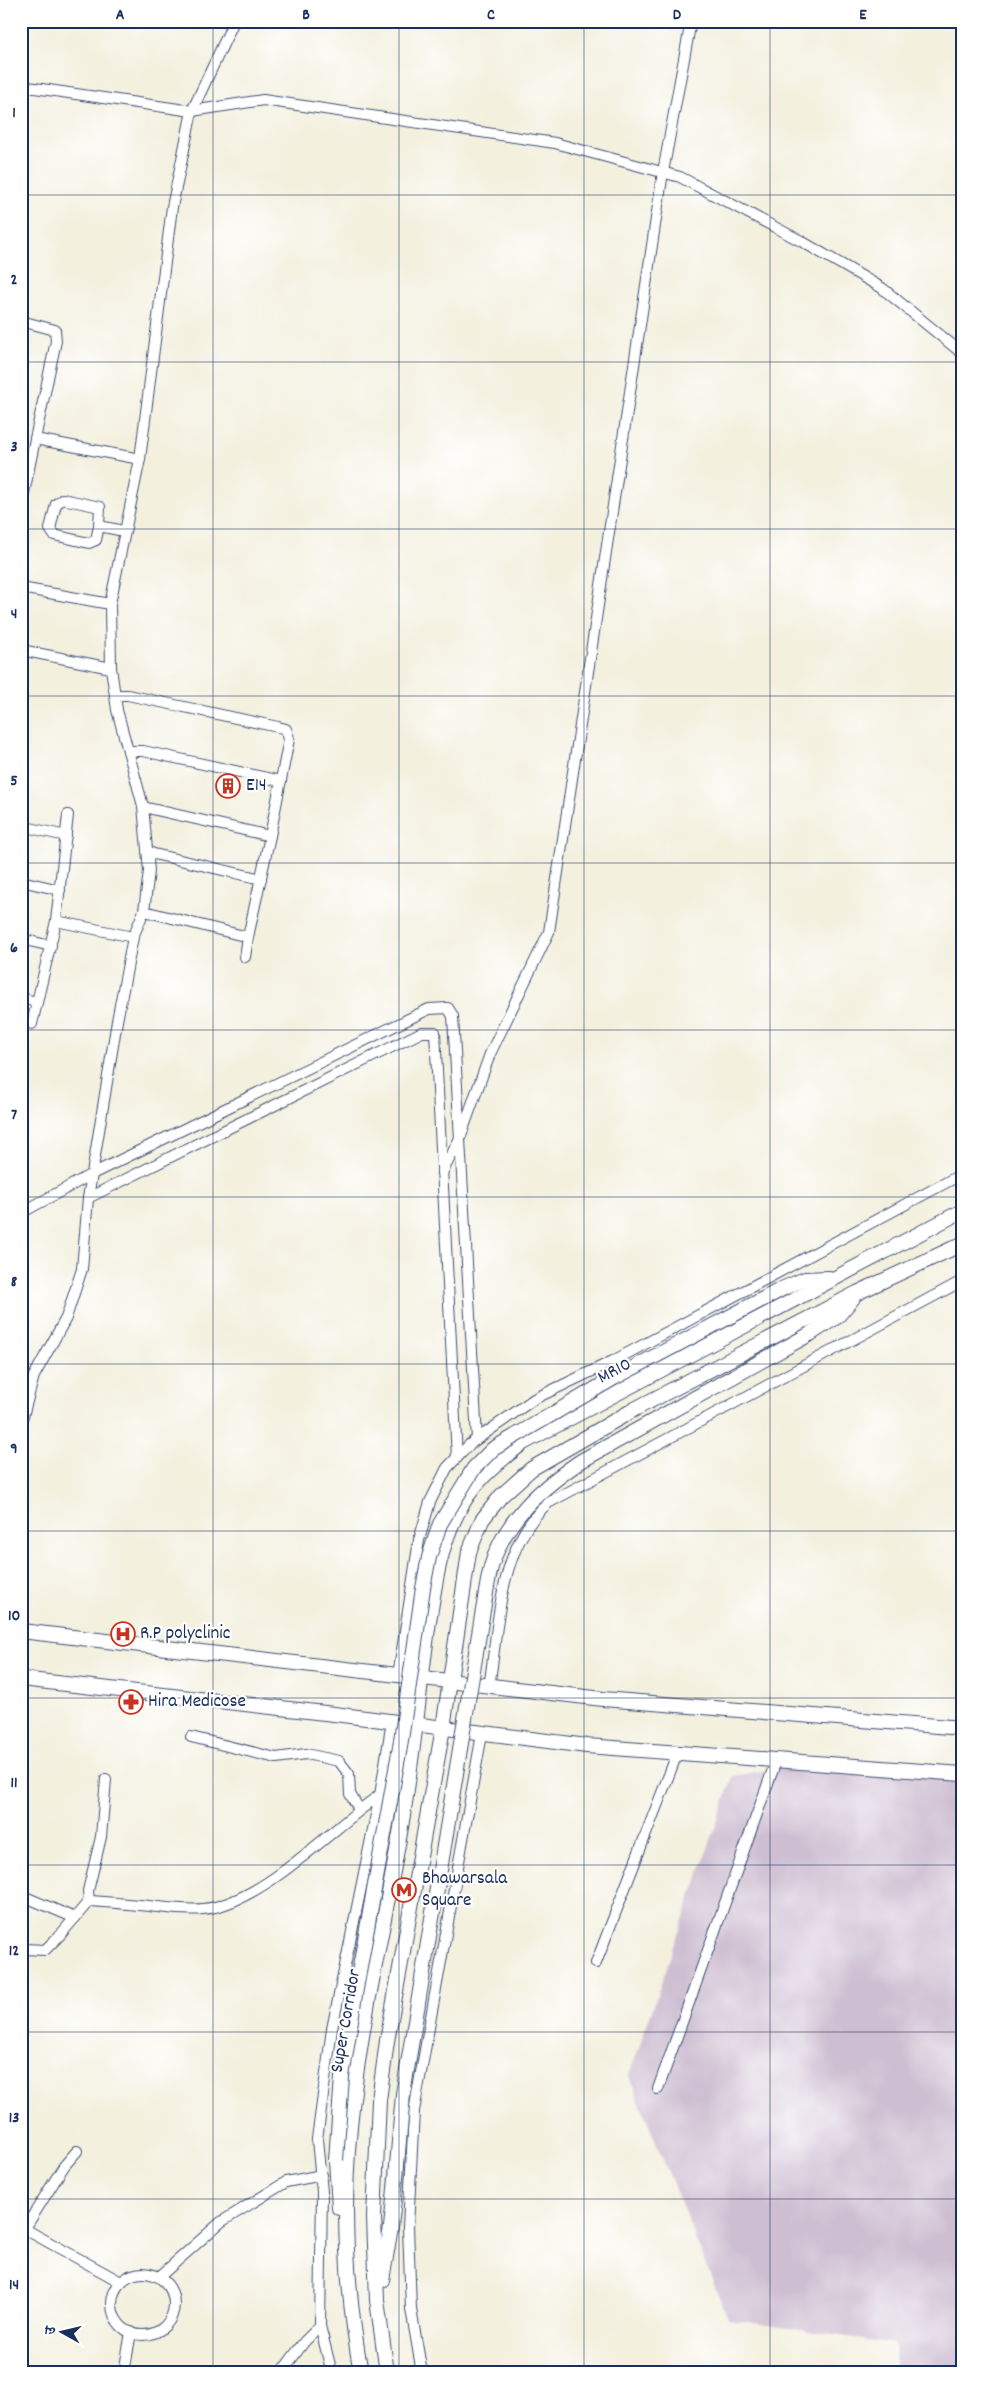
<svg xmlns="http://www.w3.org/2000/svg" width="983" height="2394" viewBox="0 0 983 2394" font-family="Dekko,'Playpen Sans Deva',sans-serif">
	<rect width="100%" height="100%" fill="#fff"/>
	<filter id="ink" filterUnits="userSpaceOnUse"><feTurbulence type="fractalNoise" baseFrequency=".02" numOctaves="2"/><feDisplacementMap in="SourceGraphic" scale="10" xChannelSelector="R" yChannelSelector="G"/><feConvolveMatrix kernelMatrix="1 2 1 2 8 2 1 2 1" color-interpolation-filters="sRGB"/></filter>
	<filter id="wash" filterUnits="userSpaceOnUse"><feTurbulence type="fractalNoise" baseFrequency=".0096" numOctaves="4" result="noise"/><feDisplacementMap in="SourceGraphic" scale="20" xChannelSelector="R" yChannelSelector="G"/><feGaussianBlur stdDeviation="1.12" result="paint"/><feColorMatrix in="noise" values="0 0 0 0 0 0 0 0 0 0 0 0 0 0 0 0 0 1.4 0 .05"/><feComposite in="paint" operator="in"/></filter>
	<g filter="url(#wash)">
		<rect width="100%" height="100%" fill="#f3f0de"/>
		<!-- industrial -->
		<polygon fill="#cebed1" points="797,1765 962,1780 962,2373 895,2373 894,2344 728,2319 629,2076 733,1776"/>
	</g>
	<g filter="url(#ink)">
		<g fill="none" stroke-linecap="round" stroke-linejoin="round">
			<!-- minor casing -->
			<g stroke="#3b4c71" stroke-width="12">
				<g id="minor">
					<polyline points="21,86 192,111 263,100 555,143 680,177 801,241 882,288 962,353"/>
					<polyline points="21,321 55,330 56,341 35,439"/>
					<polyline points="21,492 24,493 35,439 140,459"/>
					<polyline points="21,507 24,493"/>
					<polyline points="99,526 100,507 63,499 56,504 50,529 54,535 89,543 96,540 99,526 124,531"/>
					<polyline points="21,588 110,604"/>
					<polyline points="21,650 111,668"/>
					<polyline points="115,695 128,695 278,727 286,729 289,739 270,836 143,807"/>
					<polyline points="128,751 143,751 281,781"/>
					<polyline points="21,826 66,836"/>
					<polyline points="147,851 154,854 261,879"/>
					<polyline points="21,881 60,890"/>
					<polyline points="144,911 248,937 270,836"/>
					<polyline points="56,921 133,937"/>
					<polyline points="21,939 51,946"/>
					<polyline points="245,957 248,937"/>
					<polyline points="21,998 37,1002"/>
					<polyline points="32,1024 56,921 68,815"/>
					<polyline points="442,1173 460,1138 490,1054 549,932 663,172 691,21"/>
					<polyline points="88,1198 422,1032 435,1032 457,1458"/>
					<polyline points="21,1200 25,1211"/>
					<polyline points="21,1213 92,1174 429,1009 448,1008 453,1016 477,1439"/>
					<polyline points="21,1423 34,1376 66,1318 82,1269 88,1198 117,1021 133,937 144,911 149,871 143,806 117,710 111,668 110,604 140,459 172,207 192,111 234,21"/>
					<polyline points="398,1676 419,1540 430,1502 447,1468 470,1444 534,1399 613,1361 962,1174"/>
					<path d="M489 1687C499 1625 498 1547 548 1503L962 1281"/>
					<polyline points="191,1737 276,1758 306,1754 339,1761 349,1774 350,1794 359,1809"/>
					<polyline points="23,1896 75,1918"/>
					<polyline points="89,1901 88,1891 101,1837 106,1779"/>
					<path d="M25 1949 45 1950 62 1933 89 1901C109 1902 129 1904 149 1906 167 1908 185 1911 203 1909 263 1903 330 1829 380 1795"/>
					<polyline points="596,1963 677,1754"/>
					<polyline points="658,2089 776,1761"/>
					<polyline points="21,2227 121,2282"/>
					<polyline points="22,2233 64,2166 77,2151"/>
					<circle cx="143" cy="2304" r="31"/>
					<polyline points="159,2277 221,2222 286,2182 322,2175"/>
					<polyline points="124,2373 131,2332"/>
					<polyline points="281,2373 304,2342 320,2326"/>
					<polyline points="332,2373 320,2326 322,2192 317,2139 332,2029 380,1795 392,1721"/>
					<polyline points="422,2373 411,2309 408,2227 414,2111 482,1734"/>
				</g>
			</g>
			<!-- major casing -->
			<g stroke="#3b4c71" stroke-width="16">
				<g id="major">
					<polyline points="784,1288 805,1279 829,1278"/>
					<polyline points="810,1334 838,1316 853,1298"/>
					<polyline points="21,1631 603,1699 962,1728"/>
					<polyline points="21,1679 334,1714 587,1746 962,1774"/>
					<polyline points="336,2160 339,2208"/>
					<polyline points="382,2280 391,2227 395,2189"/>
					<path d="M361 2373C348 2300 343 2223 348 2150 356 2035 386 1923 404 1809 414 1747 420 1684 429 1621 435 1585 439 1551 455 1518 469 1486 496 1463 523 1443L962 1211"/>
					<polyline points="387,2373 377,2300 374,2217 379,2100 387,2041 443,1728 469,1552 482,1520 501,1496 531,1469 635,1409 857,1293 962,1244"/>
				</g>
			</g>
			<!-- minor -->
			<use href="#minor" stroke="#fff" stroke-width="10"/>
			<!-- major -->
			<use href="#major" stroke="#fff" stroke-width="14"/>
			<!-- major-bridge casing -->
			<g stroke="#3b4c71" stroke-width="16" stroke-linecap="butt">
				<g id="major-bridge">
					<polyline points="336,2160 342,2077 356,1989 400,1747 423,1588 429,1557 440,1524 474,1468 493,1449 614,1378 784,1288"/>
					<path d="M395 2189 403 2094 482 1616C485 1600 487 1583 491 1567 505 1519 541 1488 581 1461L810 1334"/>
				</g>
			</g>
			<!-- major-bridge -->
			<use href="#major-bridge" stroke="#fff" stroke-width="14"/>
		</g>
	</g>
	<!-- grid -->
	<path fill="none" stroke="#1b2f5e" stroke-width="1" stroke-opacity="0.55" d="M213 21V2373M399 21V2373M584 21V2373M770 21V2373M21 195H962M21 362H962M21 529H962M21 696H962M21 863H962M21 1030H962M21 1197H962M21 1364H962M21 1531H962M21 1698H962M21 1865H962M21 2032H962M21 2199H962"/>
	<!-- icons -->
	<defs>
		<g id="building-ring" transform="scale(1.25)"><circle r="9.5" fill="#fff" stroke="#c8321e" stroke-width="1.5"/><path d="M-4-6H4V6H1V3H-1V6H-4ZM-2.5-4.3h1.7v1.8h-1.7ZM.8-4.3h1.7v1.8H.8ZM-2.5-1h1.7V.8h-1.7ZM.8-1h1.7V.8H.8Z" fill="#c8321e"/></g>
		<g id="hospital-ring" transform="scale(1.25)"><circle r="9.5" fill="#fff" stroke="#c8321e" stroke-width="1.5"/><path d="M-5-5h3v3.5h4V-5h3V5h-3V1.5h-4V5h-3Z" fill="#c8321e"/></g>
		<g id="pharmacy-ring" transform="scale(1.25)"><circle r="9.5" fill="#fff" stroke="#c8321e" stroke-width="1.5"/><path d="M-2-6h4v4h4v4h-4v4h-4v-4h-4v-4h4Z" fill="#c8321e"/></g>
		<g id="metro-ring" transform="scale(1.25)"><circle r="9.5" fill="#fff" stroke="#c8321e" stroke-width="1.5"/><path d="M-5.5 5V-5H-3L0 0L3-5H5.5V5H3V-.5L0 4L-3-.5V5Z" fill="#c8321e"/></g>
	</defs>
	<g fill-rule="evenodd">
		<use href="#building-ring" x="228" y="786"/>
		<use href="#hospital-ring" x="123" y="1634"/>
		<use href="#pharmacy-ring" x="131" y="1702"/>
		<use href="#metro-ring" x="404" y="1890"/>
	</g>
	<g text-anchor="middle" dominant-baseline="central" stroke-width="4.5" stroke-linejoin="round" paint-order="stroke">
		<!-- poi labels -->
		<g font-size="19" fill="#1b2f5e" stroke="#fff" text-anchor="start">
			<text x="246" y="786">E14</text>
			<text x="140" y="1634">R.P polyclinic</text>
			<text x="148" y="1702">Hira Medicose</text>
			<text x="422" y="1879">Bhawarsala<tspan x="422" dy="22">Square</tspan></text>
		</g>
		<!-- street labels -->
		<g font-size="19" fill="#1b2f5e" stroke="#fff">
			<text transform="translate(615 1372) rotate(-28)">MR10</text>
			<text transform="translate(347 2021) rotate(-80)">Super Corridor</text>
		</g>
	</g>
	<!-- margin -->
	<rect width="983" height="2394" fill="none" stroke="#fff" stroke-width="55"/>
	<!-- north arrow -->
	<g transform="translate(62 2332) rotate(278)" stroke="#ffffff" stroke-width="4" paint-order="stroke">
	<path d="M0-4L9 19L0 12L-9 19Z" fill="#1b2f5e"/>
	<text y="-8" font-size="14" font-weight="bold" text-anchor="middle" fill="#1b2f5e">उ</text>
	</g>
	<rect x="28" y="28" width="928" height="2338" fill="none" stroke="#1b2f5e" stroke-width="2"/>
	<g font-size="16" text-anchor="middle" font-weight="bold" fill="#1b2f5e">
		<text x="120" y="19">A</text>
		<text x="306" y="19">B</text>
		<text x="491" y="19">C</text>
		<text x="677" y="19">D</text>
		<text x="863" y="19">E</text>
		<text x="14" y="117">1</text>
		<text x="14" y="284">2</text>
		<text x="14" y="451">3</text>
		<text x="14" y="618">4</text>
		<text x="14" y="785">5</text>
		<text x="14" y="952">6</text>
		<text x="14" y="1119">7</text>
		<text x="14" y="1286">8</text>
		<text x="14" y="1453">9</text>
		<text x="14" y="1620">10</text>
		<text x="14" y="1787">11</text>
		<text x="14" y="1955">12</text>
		<text x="14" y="2122">13</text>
		<text x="14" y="2289">14</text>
	</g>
</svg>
